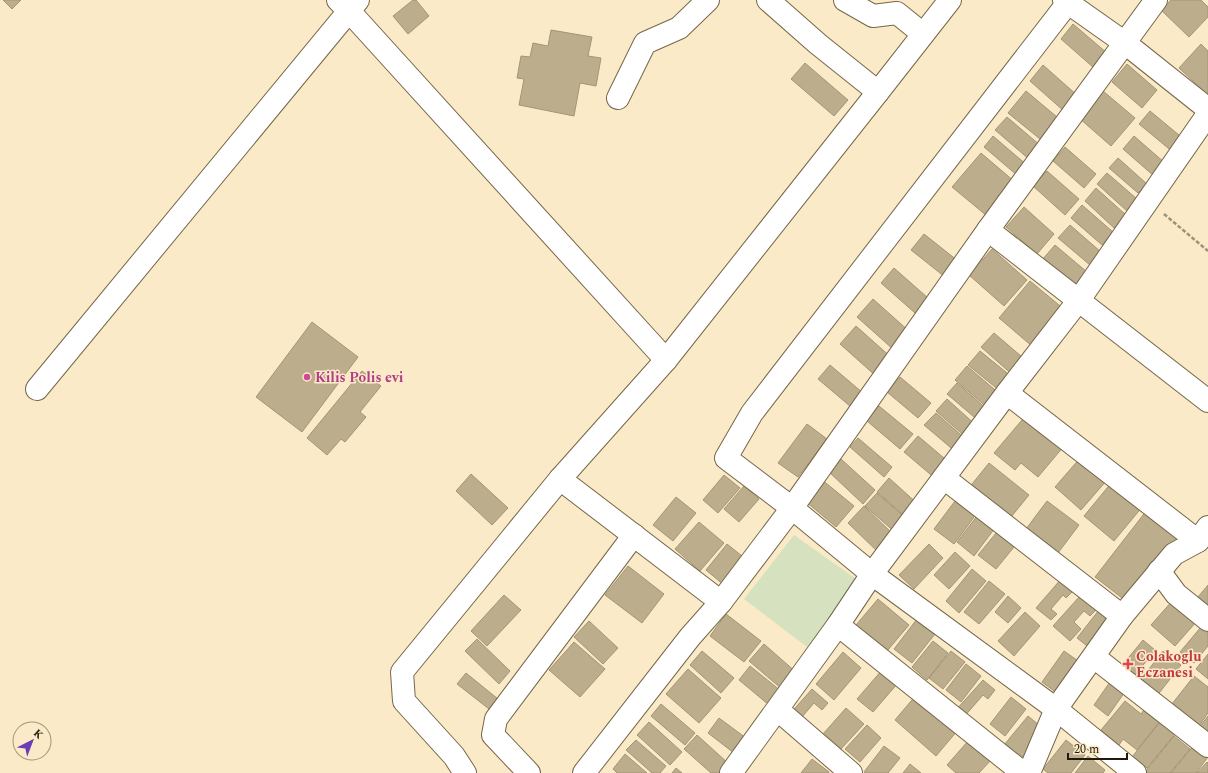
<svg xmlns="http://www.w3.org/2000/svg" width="1208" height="773" viewBox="0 0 1208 773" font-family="Spectral,serif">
	<rect width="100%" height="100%" fill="#fbeac8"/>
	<!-- green -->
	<polygon fill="#d6e2bf" points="794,535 859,581 807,647 744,599"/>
	<!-- building -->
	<g fill="#bcad8c" stroke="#a49575">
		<polygon points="3,0 21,0 12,9"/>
		<polygon points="413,0 416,0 429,16 408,34 393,16"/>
		<polygon points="1171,0 1201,0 1208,7 1208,17 1189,37 1161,10"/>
		<polygon points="1073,24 1107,53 1094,68 1061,39"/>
		<polygon points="551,30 592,37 588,56 601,58 596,86 580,83 574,116 519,105 524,79 517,78 521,56 530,57 533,43 548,46"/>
		<polygon points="1201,44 1208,51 1208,95 1179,68"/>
		<polygon points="805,63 848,100 834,116 791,79"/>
		<polygon points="1127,64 1157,90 1142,108 1112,82"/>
		<polygon points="1043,65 1078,96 1065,112 1030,81"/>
		<polygon points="1026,91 1057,117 1040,139 1008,113"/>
		<polygon points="1103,91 1135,118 1111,146 1079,118"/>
		<polygon points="1150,111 1185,140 1174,153 1139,124"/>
		<polygon points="1007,117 1041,146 1030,160 995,130"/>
		<polygon points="993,136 1028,166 1018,176 984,147"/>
		<polygon points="1134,136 1165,163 1154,176 1123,149"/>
		<polygon points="1065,147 1096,174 1084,188 1053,161"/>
		<polygon points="981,153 1015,182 987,216 952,187"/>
		<polygon points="1118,158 1147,184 1138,193 1109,168"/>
		<polygon points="1047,171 1079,199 1065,215 1033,186"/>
		<polygon points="1107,173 1137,199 1127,211 1097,184"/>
		<polygon points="1096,188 1126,215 1114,228 1085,201"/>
		<polygon points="1082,205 1113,232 1102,245 1071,218"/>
		<polygon points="1024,207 1054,234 1037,254 1006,227"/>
		<polygon points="1070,225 1101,252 1090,265 1058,238"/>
		<polygon points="924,234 958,261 945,277 911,250"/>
		<polygon points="1055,245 1087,272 1073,289 1041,261"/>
		<polygon points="992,249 1027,280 1004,306 969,275"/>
		<polygon points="894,268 928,298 915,313 881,283"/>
		<polygon points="1030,281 1065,310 1033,347 999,318"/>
		<polygon points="873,299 910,332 894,350 857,317"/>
		<polygon points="312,322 358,357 302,432 256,397"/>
		<polygon points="856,326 893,359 877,377 840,344"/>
		<polygon points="994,333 1028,362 1015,377 981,347"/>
		<polygon points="980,351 1012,377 1000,391 968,365"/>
		<polygon points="830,365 863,393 851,407 818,379"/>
		<polygon points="967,366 1001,395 989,409 955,380"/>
		<polygon points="362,371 381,386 360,412 366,417 345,442 341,439 327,455 307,438"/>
		<polygon points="900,377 931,403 918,418 887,392"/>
		<polygon points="957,383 989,411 980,422 947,394"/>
		<polygon points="947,399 978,427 968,439 936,411"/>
		<polygon points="879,406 913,434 900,449 867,421"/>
		<polygon points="936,413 968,441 957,453 924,425"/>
		<polygon points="1027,414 1064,446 1038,477 1021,463 1015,470 994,453"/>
		<polygon points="807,424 827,439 798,477 778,463"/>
		<polygon points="918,436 951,464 937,480 904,452"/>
		<polygon points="858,438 892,467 884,477 850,447"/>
		<polygon points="1081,457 1107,480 1081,510 1055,487"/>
		<polygon points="841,459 875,490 863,504 829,472"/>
		<polygon points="989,463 1029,495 1007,522 968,489"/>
		<polygon points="471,474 508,508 492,525 456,491"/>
		<polygon points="724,475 740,488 718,513 703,500"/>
		<polygon points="889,478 920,506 908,519 877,492"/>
		<polygon points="821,479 854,506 836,527 804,500"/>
		<polygon points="1112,482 1143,506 1114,541 1084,516"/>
		<polygon points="744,486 759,499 739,522 724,509"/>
		<polygon points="877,493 909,521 897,534 865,506"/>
		<polygon points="676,497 696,513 673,541 653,525"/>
		<polygon points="955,501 975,516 954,544 934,529"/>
		<polygon points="1047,501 1079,525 1058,553 1026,529"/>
		<polygon points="864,506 895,536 879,553 848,523"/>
		<polygon points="1147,510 1183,538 1131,605 1095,577"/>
		<polygon points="981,511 998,524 974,556 957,542"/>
		<polygon points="699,522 724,543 700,571 675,549"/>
		<polygon points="1001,527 1019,541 996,569 978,555"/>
		<polygon points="727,544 747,560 725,586 706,570"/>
		<polygon points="929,544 943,558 914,589 899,575"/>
		<polygon points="955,552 970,566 949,589 934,575"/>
		<polygon points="628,566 664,594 642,623 605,595"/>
		<polygon points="972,569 986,581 959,613 946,601"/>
		<polygon points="1062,578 1075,589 1066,598 1063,595 1051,609 1057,614 1051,620 1036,608"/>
		<polygon points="989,581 1005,594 979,624 964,612"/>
		<polygon points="1208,585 1208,605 1198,597"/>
		<polygon points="504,595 521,610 487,646 471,631"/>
		<polygon points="1008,596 1021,608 1008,623 995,612"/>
		<polygon points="1080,596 1096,610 1090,616 1084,611 1074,622 1081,629 1070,641 1053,626"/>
		<polygon points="878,599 909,625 882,657 851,631"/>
		<polygon points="1173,600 1197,621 1175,646 1151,625"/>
		<polygon points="1099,610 1118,626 1096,653 1077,638"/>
		<polygon points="1025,612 1040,626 1014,656 998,641"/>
		<polygon points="726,614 761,641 744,662 710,636"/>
		<polygon points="917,619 935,634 912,663 894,649"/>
		<polygon points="589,621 618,648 603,664 574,637"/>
		<polygon points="1201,627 1208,633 1208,646 1194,663 1180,652"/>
		<polygon points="477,639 510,671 499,684 465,651"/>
		<polygon points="1143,640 1155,650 1133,678 1120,668"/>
		<polygon points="933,641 948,653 927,680 912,667"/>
		<polygon points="574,642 605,669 580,697 549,670"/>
		<polygon points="764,644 797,673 783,690 749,661"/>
		<polygon points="702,651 734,678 721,693 690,665"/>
		<polygon points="951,651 965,662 943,689 929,678"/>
		<polygon points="1064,651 1084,665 1061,696 1042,682"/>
		<polygon points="1163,651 1181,665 1156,697 1138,683"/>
		<polygon points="843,652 861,668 834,700 816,684"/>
		<polygon points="1208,654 1208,679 1196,669"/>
		<polygon points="966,664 981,676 961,702 946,690"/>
		<polygon points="750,666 781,691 769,705 739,680"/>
		<polygon points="688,669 721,698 699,723 666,694"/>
		<polygon points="882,670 898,683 873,712 857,699"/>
		<polygon points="466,673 498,699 489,709 457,684"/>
		<polygon points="1194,676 1208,687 1208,713 1199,726 1168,709"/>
		<polygon points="1112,679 1127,689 1108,716 1094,705"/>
		<polygon points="983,680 995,690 988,699 983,695 963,718 955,711"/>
		<polygon points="812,689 828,703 822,710 814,703 802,717 788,716"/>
		<polygon points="917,694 958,730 936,756 895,720"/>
		<polygon points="1011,697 1026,709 1005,736 990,724"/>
		<polygon points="1125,701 1141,714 1146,707 1161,720 1137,750 1123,739 1119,745 1101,730"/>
		<polygon points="661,704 695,733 685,745 651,716"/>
		<polygon points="846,708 864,724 841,749 823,734"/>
		<polygon points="1028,716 1045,730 1021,759 1004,745"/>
		<polygon points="1208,716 1208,739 1197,730"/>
		<polygon points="719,718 746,738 734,753 708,733"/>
		<polygon points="649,722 682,752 670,765 637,735"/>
		<polygon points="1160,722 1175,734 1147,768 1132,757"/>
		<polygon points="867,725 881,738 860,762 845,749"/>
		<polygon points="697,735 729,764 721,773 711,773 684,749"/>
		<polygon points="1174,736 1190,749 1170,773 1146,773 1145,772"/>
		<polygon points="636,740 666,766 660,773 652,773 626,750"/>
		<polygon points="1066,740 1085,755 1071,773 1048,773 1043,769"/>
		<polygon points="968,741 991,760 979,773 956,773 947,765"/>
		<polygon points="1194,745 1208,757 1196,773 1171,773"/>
		<polygon points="884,746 900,758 888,773 866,773 864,772"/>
		<polygon points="625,754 647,773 617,773 613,769"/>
		<polygon points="1088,756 1105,770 1103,773 1075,773"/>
		<polygon points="812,759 829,772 828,773 801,773"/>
		<polygon points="1207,762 1208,763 1208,773 1197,773"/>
		<polygon points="910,764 921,773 903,773"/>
		<polygon points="676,768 682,773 672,773"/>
	</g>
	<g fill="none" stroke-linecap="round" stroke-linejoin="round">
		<!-- minor casing -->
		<g stroke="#756749" stroke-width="24">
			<g id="minor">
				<polyline points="338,0 349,11 666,360"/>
				<polyline points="768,0 818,44 878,92"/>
				<polyline points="845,0 873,16 897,13 923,34"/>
				<polyline points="1064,0 1125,43 1208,109"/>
				<polyline points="1070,0 752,413 726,458 792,508 872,574 1056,709 1135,773"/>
				<polyline points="618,98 645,43 679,28 708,0"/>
				<polyline points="988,230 1208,401"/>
				<polyline points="37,389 358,0"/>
				<polyline points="1007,393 1198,541"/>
				<polyline points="944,478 1122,616"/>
				<polyline points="560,479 721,602"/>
				<polyline points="1159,571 1176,594 1208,620"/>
				<polyline points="838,625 1023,773"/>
				<polyline points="1094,657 1208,746"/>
				<polyline points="778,710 851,773"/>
				<polyline points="465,773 454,756 404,701 402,672 560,479 666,360 878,92 950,0"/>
				<polyline points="529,773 493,735 496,719 634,535"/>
				<polyline points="584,773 690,637 721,602 792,508 988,230 1156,0"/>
				<polyline points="731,773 838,625 872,574 1007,393 1079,300 1208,114"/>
				<polyline points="1029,773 1056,709 1122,616 1174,554 1198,541 1208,527"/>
			</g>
		</g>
		<!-- path -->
		<polyline stroke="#9d9178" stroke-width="2.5" stroke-dasharray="4 2" stroke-linecap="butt" points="1164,214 1208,251"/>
		<!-- minor -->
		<use href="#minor" stroke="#fff" stroke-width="22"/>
	</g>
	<!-- markers -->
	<circle fill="#d1479c" stroke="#fbeac8" stroke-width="1.5" cx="307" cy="377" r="4"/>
	<path fill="#e0444e" stroke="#fbeac8" stroke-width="1.5" d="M1126 658h4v4h4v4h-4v4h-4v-4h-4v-4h4z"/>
	<g text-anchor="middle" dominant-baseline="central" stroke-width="3" stroke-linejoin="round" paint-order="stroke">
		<!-- hotel labels -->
		<g font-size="14" font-weight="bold" fill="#b23c85" stroke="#fbeac8" text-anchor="start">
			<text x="315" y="377">Kilis Polis evi</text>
		</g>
		<!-- health labels -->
		<g font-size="14" font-weight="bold" fill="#be3a42" stroke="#fbeac8" text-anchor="start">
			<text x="1136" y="656">Colakoglu<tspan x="1136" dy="16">Eczanesi</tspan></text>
		</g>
	</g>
	<!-- north arrow -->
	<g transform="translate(32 741) rotate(42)"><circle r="19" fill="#fbeac8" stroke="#a3977d"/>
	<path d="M0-3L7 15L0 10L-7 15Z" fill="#6b3db5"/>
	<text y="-6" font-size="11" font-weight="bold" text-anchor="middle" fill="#1f1a0d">K</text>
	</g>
	<!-- scale -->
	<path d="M1068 753v6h59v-6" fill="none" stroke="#1f1a0d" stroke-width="2"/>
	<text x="1074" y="753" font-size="12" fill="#1f1a0d" stroke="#fbeac8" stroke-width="3" paint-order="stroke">20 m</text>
</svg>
